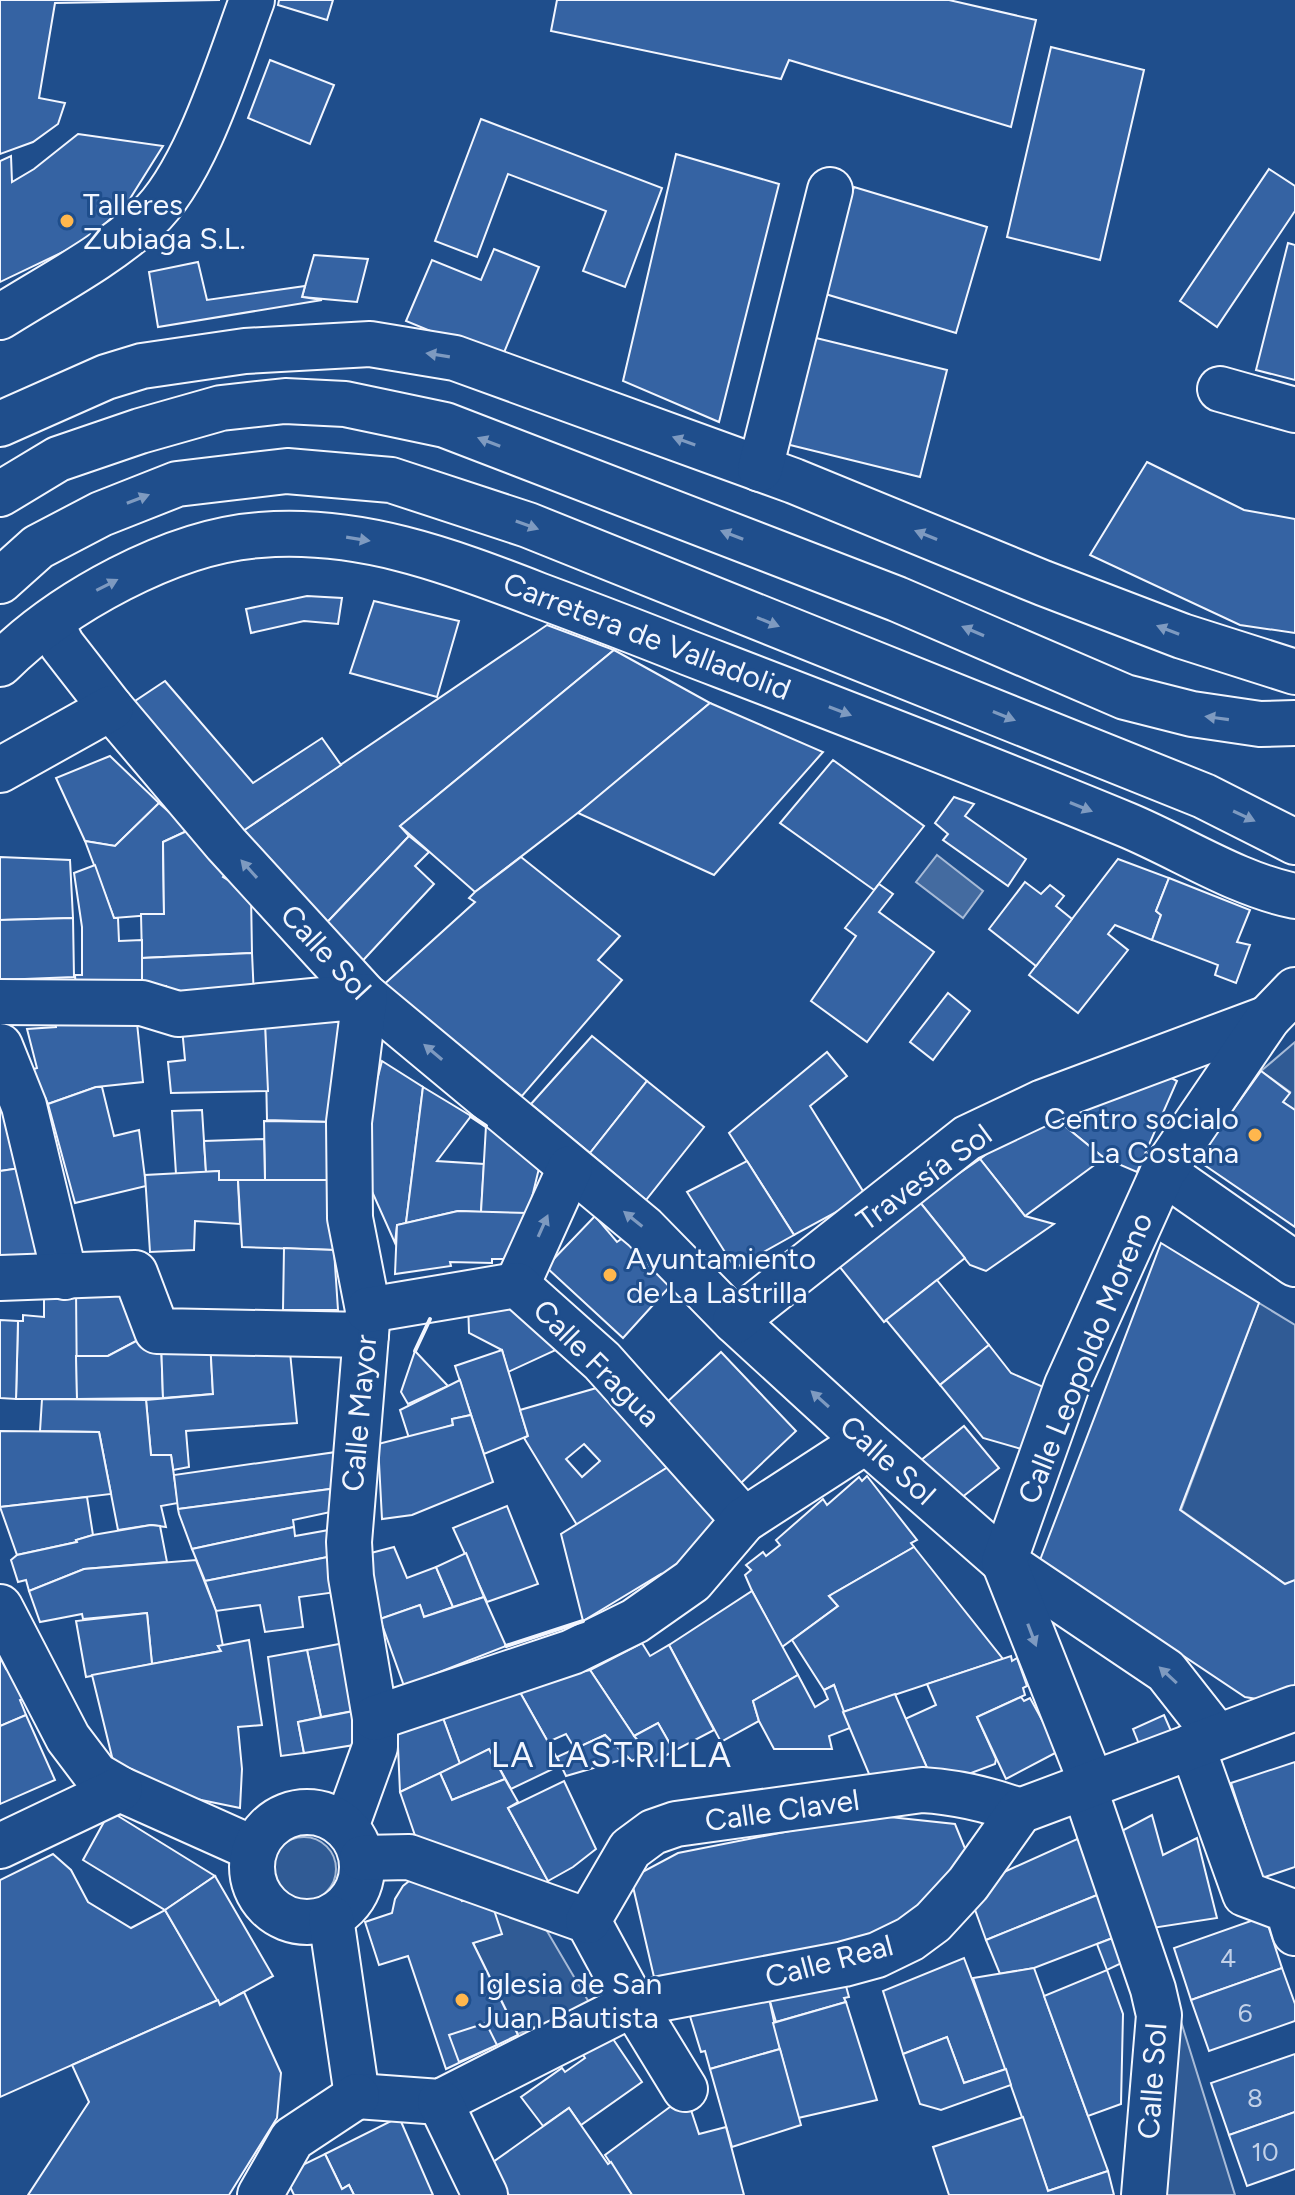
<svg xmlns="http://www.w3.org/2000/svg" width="1295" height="2195" viewBox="0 0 1295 2195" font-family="Figtree,sans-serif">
	<rect width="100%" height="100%" fill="#1f4e8c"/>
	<!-- green -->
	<g fill="#305b95" stroke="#a8bbd7" stroke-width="2">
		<polygon points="1295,1042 1295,1110 1283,1102 1290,1092 1261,1071"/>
		<polygon points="1259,1303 1295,1325 1295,1580 1285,1584 1181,1510"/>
		<circle cx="304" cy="1869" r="32"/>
		<polygon points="488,1892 534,1909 590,2004 518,2034 473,1943 501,1934"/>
		<polygon points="1174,1999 1235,2195 1151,2195"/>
	</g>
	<!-- water -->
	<polygon fill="#446ba0" stroke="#a8bbd7" stroke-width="2" points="937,855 983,891 963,918 916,882"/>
	<!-- building -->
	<g fill="#3563a3" stroke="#f2f6ff" stroke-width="2" fill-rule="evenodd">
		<polygon points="0,0 220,0 55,3 39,98 65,103 58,124 33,142 0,154"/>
		<polygon points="279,0 333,0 327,20 278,5"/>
		<polygon points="557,0 949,0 1036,20 1011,127 789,60 781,79 551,31"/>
		<polygon points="1051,47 1144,70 1100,260 1007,237"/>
		<polygon points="270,60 334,85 310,144 248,118"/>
		<polygon points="481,119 662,188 625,287 583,271 606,211 508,174 477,257 435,241"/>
		<polygon points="78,134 163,146 126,205 86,241 0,282 0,161 11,156 12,182 34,169"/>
		<polygon points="676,154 779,184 719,422 623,381"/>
		<polygon points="1269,169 1295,186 1295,211 1217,327 1180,301"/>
		<polygon points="854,187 987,227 956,333 822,293"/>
		<polygon points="1288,243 1295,245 1295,380 1256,370"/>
		<polygon points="494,249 539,267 501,360 406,321 432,260 481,280"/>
		<polygon points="314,255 368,259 357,302 302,297"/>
		<polygon points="198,262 207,300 305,286 302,297 322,300 158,327 149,272"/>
		<polygon points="812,337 947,370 920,477 786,444"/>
		<polygon points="1147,462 1244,510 1295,519 1295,633 1240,625 1090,555"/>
		<polygon points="307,596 342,598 338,624 304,621 251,633 246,609"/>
		<polygon points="374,601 459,621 437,697 350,673"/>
		<polygon points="547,625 614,650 400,826 409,836 316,934 237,835"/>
		<polygon points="614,650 710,703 592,802 475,892 400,826"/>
		<polygon points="165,681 253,783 322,738 341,765 237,835 132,703"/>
		<polygon points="710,703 823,752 714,875 578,813"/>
		<polygon points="110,756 159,803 115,846 85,841 56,778"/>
		<polygon points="833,760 924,826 874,890 780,823"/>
		<polygon points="954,797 974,804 965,816 1026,859 1008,886 943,840 948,834 935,823"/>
		<polygon points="159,803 189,830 163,842 164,914 114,918 85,841 115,846"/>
		<polygon points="189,830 229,869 223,877 251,894 252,953 142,958 141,914 164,914 163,842"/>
		<polygon points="409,836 429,852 415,866 434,884 355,969 316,934"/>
		<polygon points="0,857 70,860 73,918 0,920"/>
		<polygon points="521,857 620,936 598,960 622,980 522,1096 380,988 475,902 469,898 475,892"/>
		<polygon points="1118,859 1169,878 1156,911 1161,915 1152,940 1115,925 1108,934 1128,950 1078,1013 1029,975"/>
		<polygon points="95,865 114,918 118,918 119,941 142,940 142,987 76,991 75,975 82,975 82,927 74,873"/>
		<polygon points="1169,878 1250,910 1237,942 1250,945 1236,983 1215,975 1218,965 1152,940 1161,915 1156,911"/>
		<polygon points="1025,882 1041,894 1050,885 1064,896 1056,906 1072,919 1036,966 989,929"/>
		<polygon points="879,884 893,894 879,912 934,952 867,1042 811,1001 856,936 845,928"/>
		<polygon points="73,918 74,977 0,980 0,920"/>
		<polygon points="252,953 254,997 167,1004 166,986 142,987 142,958"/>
		<polygon points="948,993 970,1011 933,1060 910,1042"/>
		<polygon points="136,1013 143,1082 96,1087 48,1104 45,1097 38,1098 30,1070 37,1068 27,1029 56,1027 55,1019"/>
		<polygon points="342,1015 332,1122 267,1120 265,1024"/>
		<polygon points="265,1024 268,1091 171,1093 168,1062 185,1060 182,1028"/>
		<polygon points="592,1036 647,1081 590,1153 531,1104"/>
		<polygon points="827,1052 847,1076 810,1106 866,1196 794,1235 729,1133"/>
		<polygon points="382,1061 423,1087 406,1223 397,1225 395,1243 357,1158"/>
		<polygon points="1154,1069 1177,1081 1137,1172 1104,1158 1055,1118"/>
		<polygon points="1261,1071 1290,1093 1283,1102 1295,1110 1295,1227 1197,1160"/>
		<polygon points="647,1081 704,1127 646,1200 590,1153"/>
		<polygon points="96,1087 102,1087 114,1136 139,1130 146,1186 75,1203 48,1104"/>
		<polygon points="423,1087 471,1116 437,1161 484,1164 481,1212 458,1211 406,1223"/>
		<polygon points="0,1101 27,1167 0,1171"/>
		<polygon points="202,1110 206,1172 176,1174 172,1111"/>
		<polygon points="1055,1118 1104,1158 1025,1216 980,1159 1031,1120"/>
		<polygon points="264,1121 332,1122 331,1180 265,1180"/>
		<polygon points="486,1126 541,1160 528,1214 481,1212"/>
		<polygon points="264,1139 265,1180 219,1180 219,1171 206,1172 204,1141"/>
		<polygon points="980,1159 1025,1216 1054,1224 986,1271 970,1265 919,1201"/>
		<polygon points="747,1161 794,1235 735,1268 687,1192"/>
		<polygon points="27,1167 50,1268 0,1269 0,1171"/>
		<polygon points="219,1171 219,1180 238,1180 240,1224 195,1221 194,1250 150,1252 145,1175"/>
		<polygon points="238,1180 331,1180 334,1250 242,1247"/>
		<polygon points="919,1201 965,1258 884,1322 835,1261"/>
		<polygon points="458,1211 527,1213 513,1259 492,1259 492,1263 450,1262 451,1266 395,1274 397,1225"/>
		<polygon points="595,1216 617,1242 627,1235 673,1283 623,1338 546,1267"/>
		<polygon points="1161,1243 1259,1303 1180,1510 1285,1584 1295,1580 1295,1701 1287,1704 1245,1697 1040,1560"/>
		<polygon points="284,1248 334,1250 338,1310 283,1310"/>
		<polygon points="937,1280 989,1345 940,1385 886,1320"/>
		<polygon points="128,1283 140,1339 108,1356 76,1356 76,1289"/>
		<polygon points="76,1289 77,1399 16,1399 18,1321 23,1321 23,1315 44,1317 44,1299 50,1299 50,1290"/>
		<polygon points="468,1300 540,1310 571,1343 508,1372 502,1350 469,1333"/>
		<polygon points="0,1320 18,1321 16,1399 0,1398"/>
		<polygon points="140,1339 161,1340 163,1398 77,1399 76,1356 108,1356"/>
		<polygon points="161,1340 210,1340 213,1394 163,1398"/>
		<polygon points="210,1340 289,1342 297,1423 186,1431 189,1467 173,1470 171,1455 151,1455 146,1400 213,1394"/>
		<polygon points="989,1345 1011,1373 1048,1389 1025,1450 983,1438 940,1385"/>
		<polygon points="502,1350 528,1436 484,1454 455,1366"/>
		<polygon points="415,1351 448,1386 408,1404 401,1392"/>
		<polygon points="721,1352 796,1431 741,1483 666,1403"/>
		<polygon points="460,1380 471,1415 452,1419 453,1425 409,1438 400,1410"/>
		<path d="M607 1385 676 1462 577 1525 524 1438 528 1436 520 1410ZM584 1444 600 1461 582 1477 566 1459Z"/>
		<polygon points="42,1399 146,1400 151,1455 171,1455 178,1503 161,1506 166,1527 151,1525 118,1530 99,1432 40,1431"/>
		<polygon points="471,1415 493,1482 412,1515 382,1519 378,1444 453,1425 452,1419"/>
		<polygon points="964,1426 999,1468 951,1506 915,1465"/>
		<polygon points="0,1431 99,1432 111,1494 0,1507"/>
		<polygon points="336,1452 338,1488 178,1509 174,1475"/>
		<polygon points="676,1462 726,1516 663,1579 661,1574 583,1621 561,1534"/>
		<polygon points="867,1476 917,1540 911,1543 914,1547 829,1596 838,1606 782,1647 752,1591 745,1575 751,1570 746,1565 763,1552 766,1556 780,1545 776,1540 823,1499 827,1505 859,1477 862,1481"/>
		<polygon points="338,1488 340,1510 293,1520 294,1527 192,1549 179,1514 178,1509"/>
		<polygon points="87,1497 93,1535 76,1540 77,1542 17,1555 0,1507"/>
		<polygon points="507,1506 538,1584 487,1602 453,1528"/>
		<polygon points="151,1525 160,1526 167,1562 84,1569 29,1591 26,1580 18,1582 11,1560 17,1555 77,1542 76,1540 93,1535"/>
		<polygon points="294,1527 295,1536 340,1528 343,1554 205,1581 192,1549"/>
		<polygon points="394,1547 407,1578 436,1567 453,1607 424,1617 420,1605 380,1619 367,1554"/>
		<polygon points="914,1547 1003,1659 843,1712 834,1685 824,1690 792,1640 838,1606 829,1596"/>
		<polygon points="466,1553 484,1597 453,1607 436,1567"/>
		<polygon points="343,1554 344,1591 299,1597 303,1627 265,1632 260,1605 216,1611 205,1581"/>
		<polygon points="196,1560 216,1611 223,1646 218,1646 221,1651 152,1664 147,1613 83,1619 82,1614 40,1622 29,1591 84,1569"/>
		<polygon points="752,1591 798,1675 753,1701 759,1721 721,1742 669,1645"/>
		<polygon points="484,1597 506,1646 404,1686 380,1619 420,1605 424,1617"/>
		<polygon points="147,1613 152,1664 86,1677 76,1621"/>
		<polygon points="249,1640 262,1725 238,1727 242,1769 240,1808 177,1795 113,1761 92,1675 221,1651 218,1646"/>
		<polygon points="355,1641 369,1708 321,1717 307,1650"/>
		<polygon points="642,1643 650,1656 669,1645 714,1730 674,1751 658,1723 634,1736 590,1670"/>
		<polygon points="307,1650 321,1717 298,1722 304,1753 281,1756 268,1657"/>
		<polygon points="1011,1656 1012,1661 1017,1658 1027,1686 1023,1688 1025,1695 977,1717 996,1759 995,1764 942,1784 928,1770 905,1719 936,1705 927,1684"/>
		<polygon points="0,1657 6,1669 11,1667 26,1698 20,1700 26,1715 0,1726"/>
		<polygon points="590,1670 634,1736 649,1753 632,1761 605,1735 575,1749 566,1734 548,1742 517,1687"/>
		<polygon points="798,1675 815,1707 828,1699 824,1690 834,1685 850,1728 829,1736 832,1749 774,1749 759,1721 753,1701"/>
		<polygon points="517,1687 561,1765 511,1789 489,1749 460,1764 440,1710"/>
		<polygon points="895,1694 928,1770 872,1781 843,1712"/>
		<polygon points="1021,1697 1024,1701 1030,1698 1059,1751 1006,1779 977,1717"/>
		<polygon points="369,1708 360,1744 304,1753 298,1722"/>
		<polygon points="440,1710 460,1764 400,1792 397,1724"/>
		<polygon points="26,1715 55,1780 0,1804 0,1726"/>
		<polygon points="1164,1715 1175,1740 1143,1754 1133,1729"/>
		<polygon points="658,1723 674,1751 652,1763 649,1753 634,1736"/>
		<polygon points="605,1735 628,1758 566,1776 557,1757"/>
		<polygon points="489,1749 505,1779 452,1800 440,1773"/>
		<polygon points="1295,1762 1295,1867 1262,1878 1231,1783"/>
		<polygon points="440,1773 452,1800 505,1779 518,1802 508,1808 548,1881 543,1884 420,1850 400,1792"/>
		<polygon points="564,1781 596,1849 573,1867 548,1881 508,1808"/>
		<polygon points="110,1811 215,1876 165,1910 83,1860"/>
		<polygon points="871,1815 955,1824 971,1863 880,1944 657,1990 631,1878 678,1853"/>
		<polygon points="1152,1815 1163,1855 1197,1838 1217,1918 1146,1929 1116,1834"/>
		<polygon points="1086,1835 1107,1891 986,1940 970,1896 993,1877"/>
		<polygon points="53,1854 71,1870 88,1902 131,1928 165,1910 218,2000 0,2097 0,1880"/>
		<polygon points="215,1876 273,1976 220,2005 165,1910"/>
		<polygon points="414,1877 447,1880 462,1901 488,1892 502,1934 473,1943 518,2035 446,2069 408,1956 379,1965 365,1922 392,1913 395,1899 403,1886"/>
		<polygon points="1107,1891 1123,1934 1034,1968 1000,1974 986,1940"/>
		<polygon points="1265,1916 1282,1968 1191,2000 1174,1948"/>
		<polygon points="1123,1934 1126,1961 1107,1970 1097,1944"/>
		<polygon points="964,1958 1006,2069 964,2083 947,2037 903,2054 883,1991"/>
		<polygon points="841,1968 849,1997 844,1998 846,2002 776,2022 767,1991"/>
		<polygon points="1034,1968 1108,2171 1048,2191 973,1978"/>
		<polygon points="1282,1968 1295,2004 1295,2021 1209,2051 1191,2000"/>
		<polygon points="1107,1970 1123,2014 1121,2104 1088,2116 1044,1996"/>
		<polygon points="767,1989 780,2049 710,2069 705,2051 701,2052 689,2013"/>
		<polygon points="244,1992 281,2073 277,2118 229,2195 28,2195 89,2102 72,2065 218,2000 220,2005"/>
		<polygon points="846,2002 877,2100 798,2118 773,2023"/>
		<polygon points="486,2023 497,2045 459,2062 449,2035"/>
		<polygon points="611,2036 642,2082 581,2125 569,2108 543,2126 521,2097 562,2068 565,2072 585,2058 583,2055"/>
		<polygon points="947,2037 964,2083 1006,2069 1011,2085 941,2110 920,2104 903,2054"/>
		<polygon points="780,2049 801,2125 732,2147 710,2069"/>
		<polygon points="1295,2054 1295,2112 1229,2135 1211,2083"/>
		<polygon points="686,2095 699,2134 726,2127 744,2195 632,2195 605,2155"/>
		<polygon points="569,2108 608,2164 611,2162 632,2195 509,2195 486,2167"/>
		<polygon points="1295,2112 1295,2169 1247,2186 1229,2135"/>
		<polygon points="399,2117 433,2195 354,2195 349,2185 342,2189 325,2154"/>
		<polygon points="1023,2117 1048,2191 1108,2171 1114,2195 949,2195 933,2147"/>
		<polygon points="325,2154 342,2189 349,2185 354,2195 294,2195 284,2174"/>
	</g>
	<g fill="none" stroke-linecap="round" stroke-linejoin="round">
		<!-- minor casing -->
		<g stroke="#f2f6ff" stroke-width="48">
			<g id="minor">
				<path d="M0 317C49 286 104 258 147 219 196 174 229 62 252 0"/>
				<polyline points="1220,389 1295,410"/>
				<polyline points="0,424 106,377 142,366 245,351 370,344 455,358 794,481 1043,583 1182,636 1295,672"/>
				<polyline points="760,469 830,190"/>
				<polyline points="51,623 62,645 111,708 226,844 365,996 644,1228 735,1321 866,1441 1004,1562 1166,1671 1217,1736"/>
				<path d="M0 664C61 603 172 541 260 535 358 527 448 560 538 595 589 614 639 633 689 653 835 709 982 765 1127 825 1182 848 1236 884 1295 896"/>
				<polyline points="0,770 111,708"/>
				<polyline points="0,1002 142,1003 178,1014 365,996 349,1122 350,1218 368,1310 349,1542 351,1577 375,1718 375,1747 346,1827"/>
				<polyline points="0,1046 24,1106 65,1277"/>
				<polyline points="1163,1172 1295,1264"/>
				<polyline points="0,1278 135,1273 157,1331 366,1335"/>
				<polyline points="517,1285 570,1168"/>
				<polyline points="368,1310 517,1285 602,1361 744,1520"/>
				<polyline points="735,1321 967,1138 1043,1102 1268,1018"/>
				<polyline points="0,1607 68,1738 96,1775 120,1789 254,1849"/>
				<polyline points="375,1718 572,1652 635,1621 692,1581 744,1520 866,1441"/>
				<polyline points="1192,1746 1245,1894 1288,1910 1295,1933"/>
				<polyline points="1092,1784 1004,1562 1067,1385 1163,1172 1268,1018 1295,990"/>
				<polyline points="1084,1787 1153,1989 1159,2015 1144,2195"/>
				<circle cx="307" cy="1867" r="55"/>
				<polyline points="0,1846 120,1789"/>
				<polyline points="362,1858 409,1857 588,1921 633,2004 685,2089"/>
				<polyline points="331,1918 357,2096"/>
				<path d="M588 1921 630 1849 653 1832 676 1824 922 1790C957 1792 987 1799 1020 1811"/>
				<polyline points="357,2096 440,2102 633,2004 844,1964 877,1955 910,1939 933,1922 968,1884 1020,1811 1295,1708"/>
				<polyline points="440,2102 485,2195"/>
				<polyline points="260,2195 292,2139 357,2096"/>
			</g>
		</g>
		<!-- highway casing -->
		<g stroke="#f2f6ff" stroke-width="48">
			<g id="highway">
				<polyline points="0,494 58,459 140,431 221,408 285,401 345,404 445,425 897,599 1125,697 1192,714 1260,724 1295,723"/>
				<polyline points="0,581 38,547 101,514 177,484 287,471 391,480 528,525 1204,796 1295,842"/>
			</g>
		</g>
		<!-- minor -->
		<use href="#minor" stroke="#1f4e8c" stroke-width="44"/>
		<!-- highway -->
		<use href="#highway" stroke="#1f4e8c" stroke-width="44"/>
		<!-- wall -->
		<g stroke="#f2f6ff" stroke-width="4">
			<polyline points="471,1116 486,1126"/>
			<polyline points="415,1351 430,1319"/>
			<polyline points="506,1646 583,1621"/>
		</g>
	</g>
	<!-- one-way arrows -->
	<defs><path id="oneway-solid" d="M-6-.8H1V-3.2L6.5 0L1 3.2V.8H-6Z" transform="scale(2)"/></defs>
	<g fill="#7e9ac0">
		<use href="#oneway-solid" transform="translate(438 355) rotate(-171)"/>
		<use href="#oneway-solid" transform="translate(684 441) rotate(-160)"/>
		<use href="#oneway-solid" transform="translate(489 442) rotate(-159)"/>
		<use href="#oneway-solid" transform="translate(138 499) rotate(-21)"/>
		<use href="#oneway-solid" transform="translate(527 525) rotate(20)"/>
		<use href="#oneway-solid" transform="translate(732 535) rotate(-159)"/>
		<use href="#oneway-solid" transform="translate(926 535) rotate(-158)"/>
		<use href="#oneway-solid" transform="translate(358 539) rotate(9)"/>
		<use href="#oneway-solid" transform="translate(107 585) rotate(-27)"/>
		<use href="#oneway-solid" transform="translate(768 622) rotate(22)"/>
		<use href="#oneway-solid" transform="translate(1168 630) rotate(-159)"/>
		<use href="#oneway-solid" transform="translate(973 631) rotate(-157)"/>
		<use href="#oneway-solid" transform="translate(840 711) rotate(21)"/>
		<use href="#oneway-solid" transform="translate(1004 716) rotate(22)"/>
		<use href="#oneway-solid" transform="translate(1217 718) rotate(-172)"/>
		<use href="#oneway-solid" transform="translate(1081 807) rotate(22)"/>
		<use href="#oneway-solid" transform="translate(1244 816) rotate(25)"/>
		<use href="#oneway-solid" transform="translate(249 869) rotate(-132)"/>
		<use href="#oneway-solid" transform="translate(433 1052) rotate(-140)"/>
		<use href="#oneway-solid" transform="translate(633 1219) rotate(-141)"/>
		<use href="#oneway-solid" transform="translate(543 1226) rotate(-66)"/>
		<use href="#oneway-solid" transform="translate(820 1399) rotate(-138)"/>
		<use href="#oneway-solid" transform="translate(1032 1635) rotate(69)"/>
		<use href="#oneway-solid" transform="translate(1168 1675) rotate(-137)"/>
	</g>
	<!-- markers -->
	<g fill="#ffb74d" stroke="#1f4e8c" stroke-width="3">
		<circle cx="67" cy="221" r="8"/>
		<circle cx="1255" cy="1135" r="8"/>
		<circle cx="610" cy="1275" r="8"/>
		<circle cx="462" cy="2000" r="8"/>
	</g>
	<g text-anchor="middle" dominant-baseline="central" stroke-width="6" stroke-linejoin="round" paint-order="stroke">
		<!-- number labels -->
		<g font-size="26" fill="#c3d1e8">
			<text x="1228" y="1958">4</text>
			<text x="1245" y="2013">6</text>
			<text x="1255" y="2098">8</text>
			<text x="1265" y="2152">10</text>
		</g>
		<!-- poi labels -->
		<g font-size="30" fill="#f2f6ff" stroke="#1f4e8c" text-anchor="start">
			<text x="83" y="204">Talleres<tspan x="83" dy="34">Zubiaga S.L.</tspan></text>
			<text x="1239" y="1118" text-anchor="end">Centro socialo<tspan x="1239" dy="34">La Costana</tspan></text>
			<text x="626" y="1258">Ayuntamiento<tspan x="626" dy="34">de La Lastrilla</tspan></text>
			<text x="478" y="1983">Iglesia de San<tspan x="478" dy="34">Juan Bautista</tspan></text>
		</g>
		<!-- street labels -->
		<g font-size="30" fill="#f2f6ff" stroke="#1f4e8c">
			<text transform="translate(647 636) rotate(21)">Carretera de Valladolid</text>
			<text transform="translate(326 952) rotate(47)">Calle Sol</text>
			<text transform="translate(924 1177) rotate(-36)">Travesía Sol</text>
			<text transform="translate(1085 1358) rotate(-68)">Calle Leopoldo Moreno</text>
			<text transform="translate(597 1363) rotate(45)">Calle Fragua</text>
			<text transform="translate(359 1413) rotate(-85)">Calle Mayor</text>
			<text transform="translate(888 1460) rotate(42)">Calle Sol</text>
			<text transform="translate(782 1810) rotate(-8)">Calle Clavel</text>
			<text transform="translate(829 1961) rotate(-15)">Calle Real</text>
			<text transform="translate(1152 2081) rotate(-86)">Calle Sol</text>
		</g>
		<!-- quarter labels -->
		<g font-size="34" letter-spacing="2" fill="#f2f6ff" stroke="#1f4e8c">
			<text x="612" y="1755">LA LASTRILLA</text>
		</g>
	</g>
</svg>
